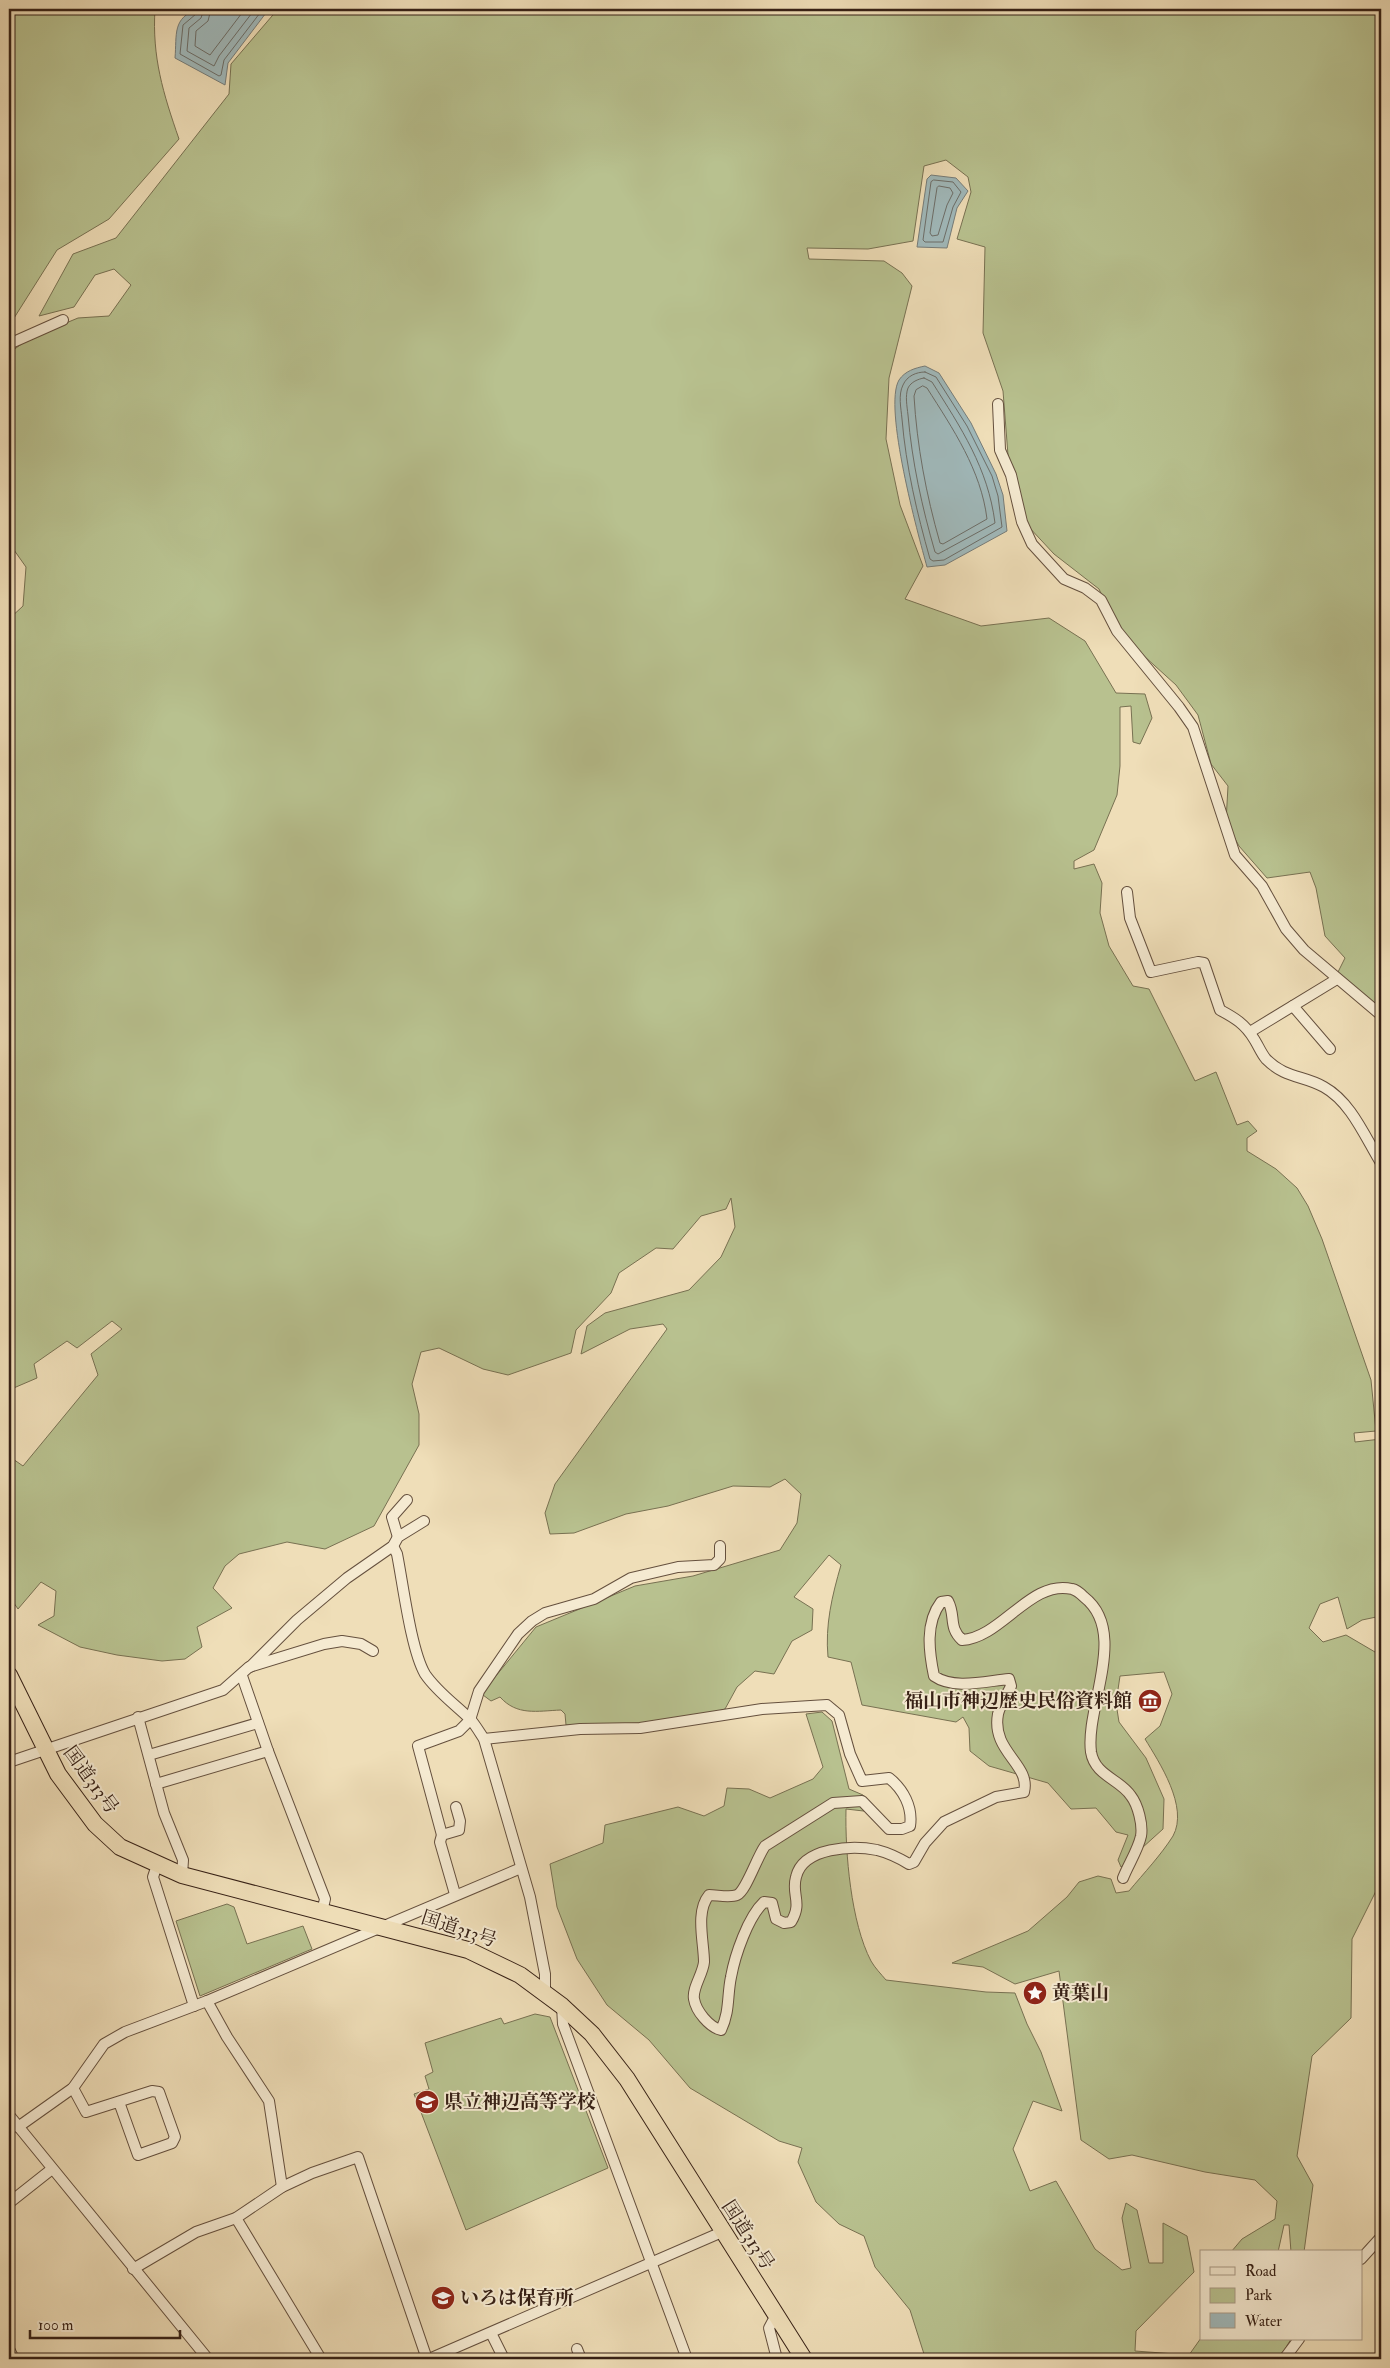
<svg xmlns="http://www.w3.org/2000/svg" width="1390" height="2368" viewBox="0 0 1390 2368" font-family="'IM FELL Double Pica','Noto Serif JP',serif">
	<rect width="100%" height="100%" fill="#efdeb8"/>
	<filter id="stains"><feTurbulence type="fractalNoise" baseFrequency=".004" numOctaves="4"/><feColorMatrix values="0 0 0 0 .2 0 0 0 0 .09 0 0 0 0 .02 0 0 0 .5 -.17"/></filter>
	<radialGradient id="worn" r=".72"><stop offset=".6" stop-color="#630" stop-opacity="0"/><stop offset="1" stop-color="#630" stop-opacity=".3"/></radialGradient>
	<!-- green -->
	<g fill="#b8c18f" stroke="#787152">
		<path d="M9 9H155C152 57 163 93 179 139L109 219 57 250 9 326Z"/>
		<path d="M278 9H1381V1009L1336 976 1345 958 1325 936 1316 888 1310 872 1267 878 1239 846 1226 822 1228 786 1211 764 1198 715 1176 685 1133 646 1114 621 1099 589 1054 554 1027 525 1008 455 1003 391 983 333 985 247 957 239 971 192 968 177 946 160 924 166 913 241 868 249 807 248 809 259 884 261 902 273 912 286 889 378 886 439 900 505 923 566 905 599 981 626 1049 618 1085 641 1116 693 1145 694 1152 718 1140 744 1133 742 1131 706 1120 707V766L1117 795 1094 850 1074 861V869L1094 864 1102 883 1100 913 1109 946 1133 986 1149 989 1195 1081 1216 1072 1237 1125 1248 1121 1257 1131 1247 1138V1151L1276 1169 1297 1188 1308 1206 1322 1239 1371 1380 1376 1431 1354 1433 1355 1442 1381 1439V1616L1362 1620 1347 1629 1338 1597 1320 1604 1309 1628 1323 1642 1346 1635 1375 1652 1381 1659V1881L1352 1939 1351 2018 1312 2056 1297 2156 1313 2185 1304 2252H1291L1289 2225H1284L1278 2252H1231L1242 2239 1275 2219 1277 2201 1255 2180 1205 2172 1132 2155 1109 2159 1081 2140 1059 1971 1015 1984 983 1967 952 1963 1028 1931 1067 1897 1079 1882 1098 1876 1111 1879 1116 1893 1129 1891C1144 1873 1161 1855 1173 1836 1189 1807 1159 1762 1145 1739L1160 1726 1172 1694 1164 1672 1120 1676 1116 1703 1119 1722 1146 1758 1164 1799 1163 1829 1121 1867 1118 1860 1128 1835 1116 1832 1096 1808 1071 1809 1048 1783 989 1766 970 1751 969 1728 963 1717 956 1722 862 1705 851 1662 828 1657C825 1625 832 1596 841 1565L829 1555 794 1597 813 1609 812 1630 792 1641 774 1674 755 1671 737 1687 725 1709C674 1726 619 1723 566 1725L565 1714 561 1710C537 1711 517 1716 500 1697L491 1701 483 1695 486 1688 536 1627 635 1586 693 1576 780 1550 797 1523 801 1494 785 1479 770 1487 733 1486 668 1506 626 1514 574 1533 550 1534 545 1513 555 1484 667 1329 663 1324 630 1329 581 1354 587 1326 605 1313 689 1290 721 1257 735 1227 731 1198 726 1209 701 1216 673 1249 656 1248 619 1273 611 1293 576 1330 571 1353 508 1375 483 1369 439 1348 421 1352 412 1384 419 1414V1445L374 1526 325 1549 287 1542 239 1554 225 1566 213 1588 232 1608 197 1627 202 1647 185 1659 162 1661 117 1655 80 1647 38 1625 54 1616 56 1591 41 1582 18 1609 9 1596V1435L13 1436V1459L23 1466 98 1375 91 1354 122 1329 112 1321 77 1348 67 1341 34 1364 37 1378 9 1390V619L23 606 26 567 14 550 9 549V353L30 338 78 318 109 316 131 285 114 269 95 275 74 307 39 316 73 254 116 238 229 94 231 64Z"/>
		<path d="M822 1712 832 1721 849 1789 863 1795 881 1813 846 1809C845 1853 851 1923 871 1961 875 1968 881 1974 886 1980L986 1992 1015 1993 1027 2024 1041 2052 1062 2111 1033 2101 1013 2149 1030 2191 1056 2181 1095 2249 1122 2270 1131 2268 1122 2218 1126 2203 1137 2210 1149 2263H1163V2223L1187 2236 1194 2272 1136 2331 1135 2351 1189 2355 1201 2338 1291 2339 1279 2359H928L924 2354 910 2310 875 2267 864 2236 839 2224 816 2202 798 2162 802 2148 779 2141 690 2088 649 2040 607 2005 577 1959 557 1907 550 1864 603 1843 605 1825 678 1807 704 1816 724 1806 727 1788 749 1789 770 1798 813 1779 823 1767 806 1714Z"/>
		<polygon points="227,1904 234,1907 247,1944 303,1926 312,1949 200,1996 176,1921"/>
		<polygon points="535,2014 550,2017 608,2168 466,2230 414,2094 429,2089 425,2076 433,2072 425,2043 501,2018 504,2024"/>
	</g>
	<!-- water -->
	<g fill="#a0b9bb" stroke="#767c79">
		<path d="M198 9H269L228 63 225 85 175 58C177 34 172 18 198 9Z"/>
		<polygon points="931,175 956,178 968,191 957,208 947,248 917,247 927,179"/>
		<path d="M925 366 939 373 971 423 996 474 1003 495 1007 531 945 565 927 567C918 534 883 407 899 380 905 371 915 368 925 366Z"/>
	</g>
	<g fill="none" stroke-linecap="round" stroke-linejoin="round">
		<!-- shore -->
		<g stroke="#6c6d68" stroke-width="1">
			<polyline points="197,9 196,14 183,25 180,54 219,76 221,75 224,60 263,9"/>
			<polyline points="204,9 201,18 189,28 187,51 214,66 219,56 255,9"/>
			<polyline points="211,9 208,21 196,31 195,46 210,55 245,9"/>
			<polygon points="934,180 953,182 961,192 953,207 943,242 925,242 923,240 931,182"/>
			<polygon points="939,186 950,188 953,193 947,205 938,235 932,236 930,233 937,188"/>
			<path d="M925 372 936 377 967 426 992 476 998 496 1002 527 944 560 933 561 930 559C917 513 906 467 902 419 901 408 898 395 903 385 907 376 916 372 925 372Z"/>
			<path d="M924 378 932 382C961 428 988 468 995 523L938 554 935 552C922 507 912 462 908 415 907 406 905 396 908 388 911 382 918 379 924 378Z"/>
			<path d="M923 386 927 388C953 429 981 470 987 519L943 544 940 543C926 494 917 446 914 396L916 390Z"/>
		</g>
		<!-- minor casing -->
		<g stroke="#65503e" stroke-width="12">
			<g id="minor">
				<polyline points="9,344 63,320"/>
				<polyline points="998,404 1000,450 1011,475 1022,522 1032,544 1064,579 1085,588 1101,600 1117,631 1179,707 1193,727 1235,855 1262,886 1286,929 1304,950 1381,1015"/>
				<path d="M1127 892 1130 918 1151 972 1198 962 1204 963 1220 1010C1235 1018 1245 1024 1254 1039 1258 1045 1261 1053 1266 1059 1286 1079 1303 1075 1324 1087 1351 1102 1365 1137 1381 1163"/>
				<polyline points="1293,1006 1330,1049"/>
				<polyline points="1250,1032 1337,979"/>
				<polyline points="1381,1190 1381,1203"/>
				<polyline points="398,1537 392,1517 407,1500"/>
				<path d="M393 1546 397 1554C403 1584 411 1650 425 1674 437 1692 456 1705 471 1720 476 1726 480 1733 484 1739L530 1897 545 1974V1991"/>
				<polyline points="250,1667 297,1620 347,1578 393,1546 398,1537 424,1521"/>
				<polyline points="242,1676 268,1751 325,1899 322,1912"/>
				<polyline points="138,1717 164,1813 183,1860 182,1875"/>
				<path d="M484 1739 580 1729 640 1728 762 1709 827 1705 839 1715 850 1754 862 1781 889 1778C903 1789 913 1807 910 1826L902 1829H889L862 1801 833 1803 765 1846C757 1857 746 1891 737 1895 730 1898 717 1895 709 1895 695 1912 704 1942 704 1962 703 1974 692 1988 694 1999 696 2011 709 2027 721 2030 730 2011 727 1996 731 1977 735 1955 748 1917 764 1902L772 1903 776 1919 784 1923 791 1922C803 1902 791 1895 796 1877 803 1847 853 1845 877 1850 889 1853 899 1858 909 1864L914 1862 925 1843 944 1822 996 1797 1024 1792C1031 1764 991 1752 998 1714 1000 1705 1007 1695 1011 1686L1009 1679C986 1681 954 1690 934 1676 929 1652 925 1623 941 1602L948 1601C956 1616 948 1627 962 1640 1001 1638 1031 1579 1072 1589 1077 1590 1081 1594 1084 1597 1129 1632 1085 1707 1091 1752 1095 1776 1120 1779 1131 1796 1138 1805 1143 1825 1141 1836 1138 1850 1128 1865 1123 1878"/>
				<polyline points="149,1755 258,1723"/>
				<polyline points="9,1762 223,1690 249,1667 324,1644 342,1641 361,1644 373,1651"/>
				<polyline points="156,1784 268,1751"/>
				<polyline points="442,1835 418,1746 459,1731 470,1720 479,1691 518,1634 532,1621 545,1613 594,1599 631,1578 678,1567 714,1565 720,1559 720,1546"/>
				<polyline points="157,1865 153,1877 194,2006"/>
				<polyline points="455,1894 440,1842 442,1835 459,1830 460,1821 456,1807"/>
				<polyline points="207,2001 227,2037 269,2101 282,2187"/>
				<polyline points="562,2006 563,2024 687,2359"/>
				<polyline points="73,2088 86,2112 152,2091 159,2092 175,2137 172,2143 138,2155 119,2102"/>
				<polyline points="9,2115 208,2359"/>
				<polyline points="18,2127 73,2088 104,2044 125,2032 207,2001 521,1868"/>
				<polyline points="9,2203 52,2169"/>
				<polyline points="236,2218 321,2359"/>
				<polyline points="1361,2259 1381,2237"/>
				<polyline points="133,2269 196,2232 236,2218 282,2187 312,2173 358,2157 427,2359"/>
				<polyline points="776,2315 769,2328 777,2359"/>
				<polyline points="491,2333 504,2359"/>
				<polyline points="9,2349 14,2359"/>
				<polyline points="577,2349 581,2359"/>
				<polyline points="429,2359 722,2232"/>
				<polyline points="1284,2359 1299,2339"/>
			</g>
		</g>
		<!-- trunk casing -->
		<g stroke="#372116" stroke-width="18">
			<polyline id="trunk" points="9,1675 58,1774 95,1824 120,1847 182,1875 468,1950 520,1975 562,2006 592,2034 627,2079 804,2359"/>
		</g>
		<!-- minor -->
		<use href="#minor" stroke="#f5ead1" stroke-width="10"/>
		<!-- trunk -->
		<use href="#trunk" stroke="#efdeb8" stroke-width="16"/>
	</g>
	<!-- icons -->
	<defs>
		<g id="museum-disc" transform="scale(1.25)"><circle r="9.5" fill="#8f2418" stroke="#f5ead1"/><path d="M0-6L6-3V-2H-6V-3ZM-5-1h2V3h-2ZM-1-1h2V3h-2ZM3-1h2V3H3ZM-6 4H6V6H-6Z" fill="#fff"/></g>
		<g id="sight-disc" transform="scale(1.25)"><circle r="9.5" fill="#8f2418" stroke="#f5ead1"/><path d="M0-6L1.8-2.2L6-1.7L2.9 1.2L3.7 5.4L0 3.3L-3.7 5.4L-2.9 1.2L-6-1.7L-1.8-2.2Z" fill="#fff"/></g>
		<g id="school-disc" transform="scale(1.25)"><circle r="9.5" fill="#8f2418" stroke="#f5ead1"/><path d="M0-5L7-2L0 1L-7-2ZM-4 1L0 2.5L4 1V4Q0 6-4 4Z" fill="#fff"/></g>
	</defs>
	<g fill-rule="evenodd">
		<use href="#museum-disc" x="1150" y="1701"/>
		<use href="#sight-disc" x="1035" y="1993"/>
		<use href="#school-disc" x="427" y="2102"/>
		<use href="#school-disc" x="443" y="2298"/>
	</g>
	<g text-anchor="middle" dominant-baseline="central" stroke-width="4" stroke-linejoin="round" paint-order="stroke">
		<!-- poi labels -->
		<g font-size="19" font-weight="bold" fill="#372116" stroke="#f5ead1" text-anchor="start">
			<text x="1132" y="1701" text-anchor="end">福山市神辺歴史民俗資料館</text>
			<text x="1052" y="1993">黄葉山</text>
			<text x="444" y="2102">県立神辺高等学校</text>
			<text x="460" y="2298">いろは保育所</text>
		</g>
		<!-- street labels -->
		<g font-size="19" fill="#372116" stroke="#f5ead1">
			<text transform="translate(91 1780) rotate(54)">国道313号</text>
			<text transform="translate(459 1929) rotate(18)">国道313号</text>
			<text transform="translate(748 2235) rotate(57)">国道313号</text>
		</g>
	</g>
	<!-- margin -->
	<rect width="1390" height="2368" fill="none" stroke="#efdeb8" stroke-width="30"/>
	<rect x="10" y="10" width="1370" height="2348" fill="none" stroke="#372116" stroke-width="2.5"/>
	<rect x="15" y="15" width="1360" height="2338" fill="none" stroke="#372116"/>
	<!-- legend -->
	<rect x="1200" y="2250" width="162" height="90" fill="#f5ead1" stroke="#a99a86"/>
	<rect x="1210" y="2267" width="25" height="8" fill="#f5ead1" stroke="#a99a86"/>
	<text x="1245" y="2276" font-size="15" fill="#372116">Road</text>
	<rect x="1210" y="2288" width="25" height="15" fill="#b8c18f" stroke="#a99a86"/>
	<text x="1245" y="2300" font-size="15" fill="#372116">Park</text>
	<rect x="1210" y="2313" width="25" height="15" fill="#a0b9bb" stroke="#a99a86"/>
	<text x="1245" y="2326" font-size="15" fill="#372116">Water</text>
	<!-- scale -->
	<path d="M30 2330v8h150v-8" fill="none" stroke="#372116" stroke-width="2.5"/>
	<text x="38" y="2330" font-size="15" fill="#372116" stroke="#f5ead1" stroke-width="4" paint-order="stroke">100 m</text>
	<rect width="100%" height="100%" filter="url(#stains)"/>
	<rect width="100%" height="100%" fill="url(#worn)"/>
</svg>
